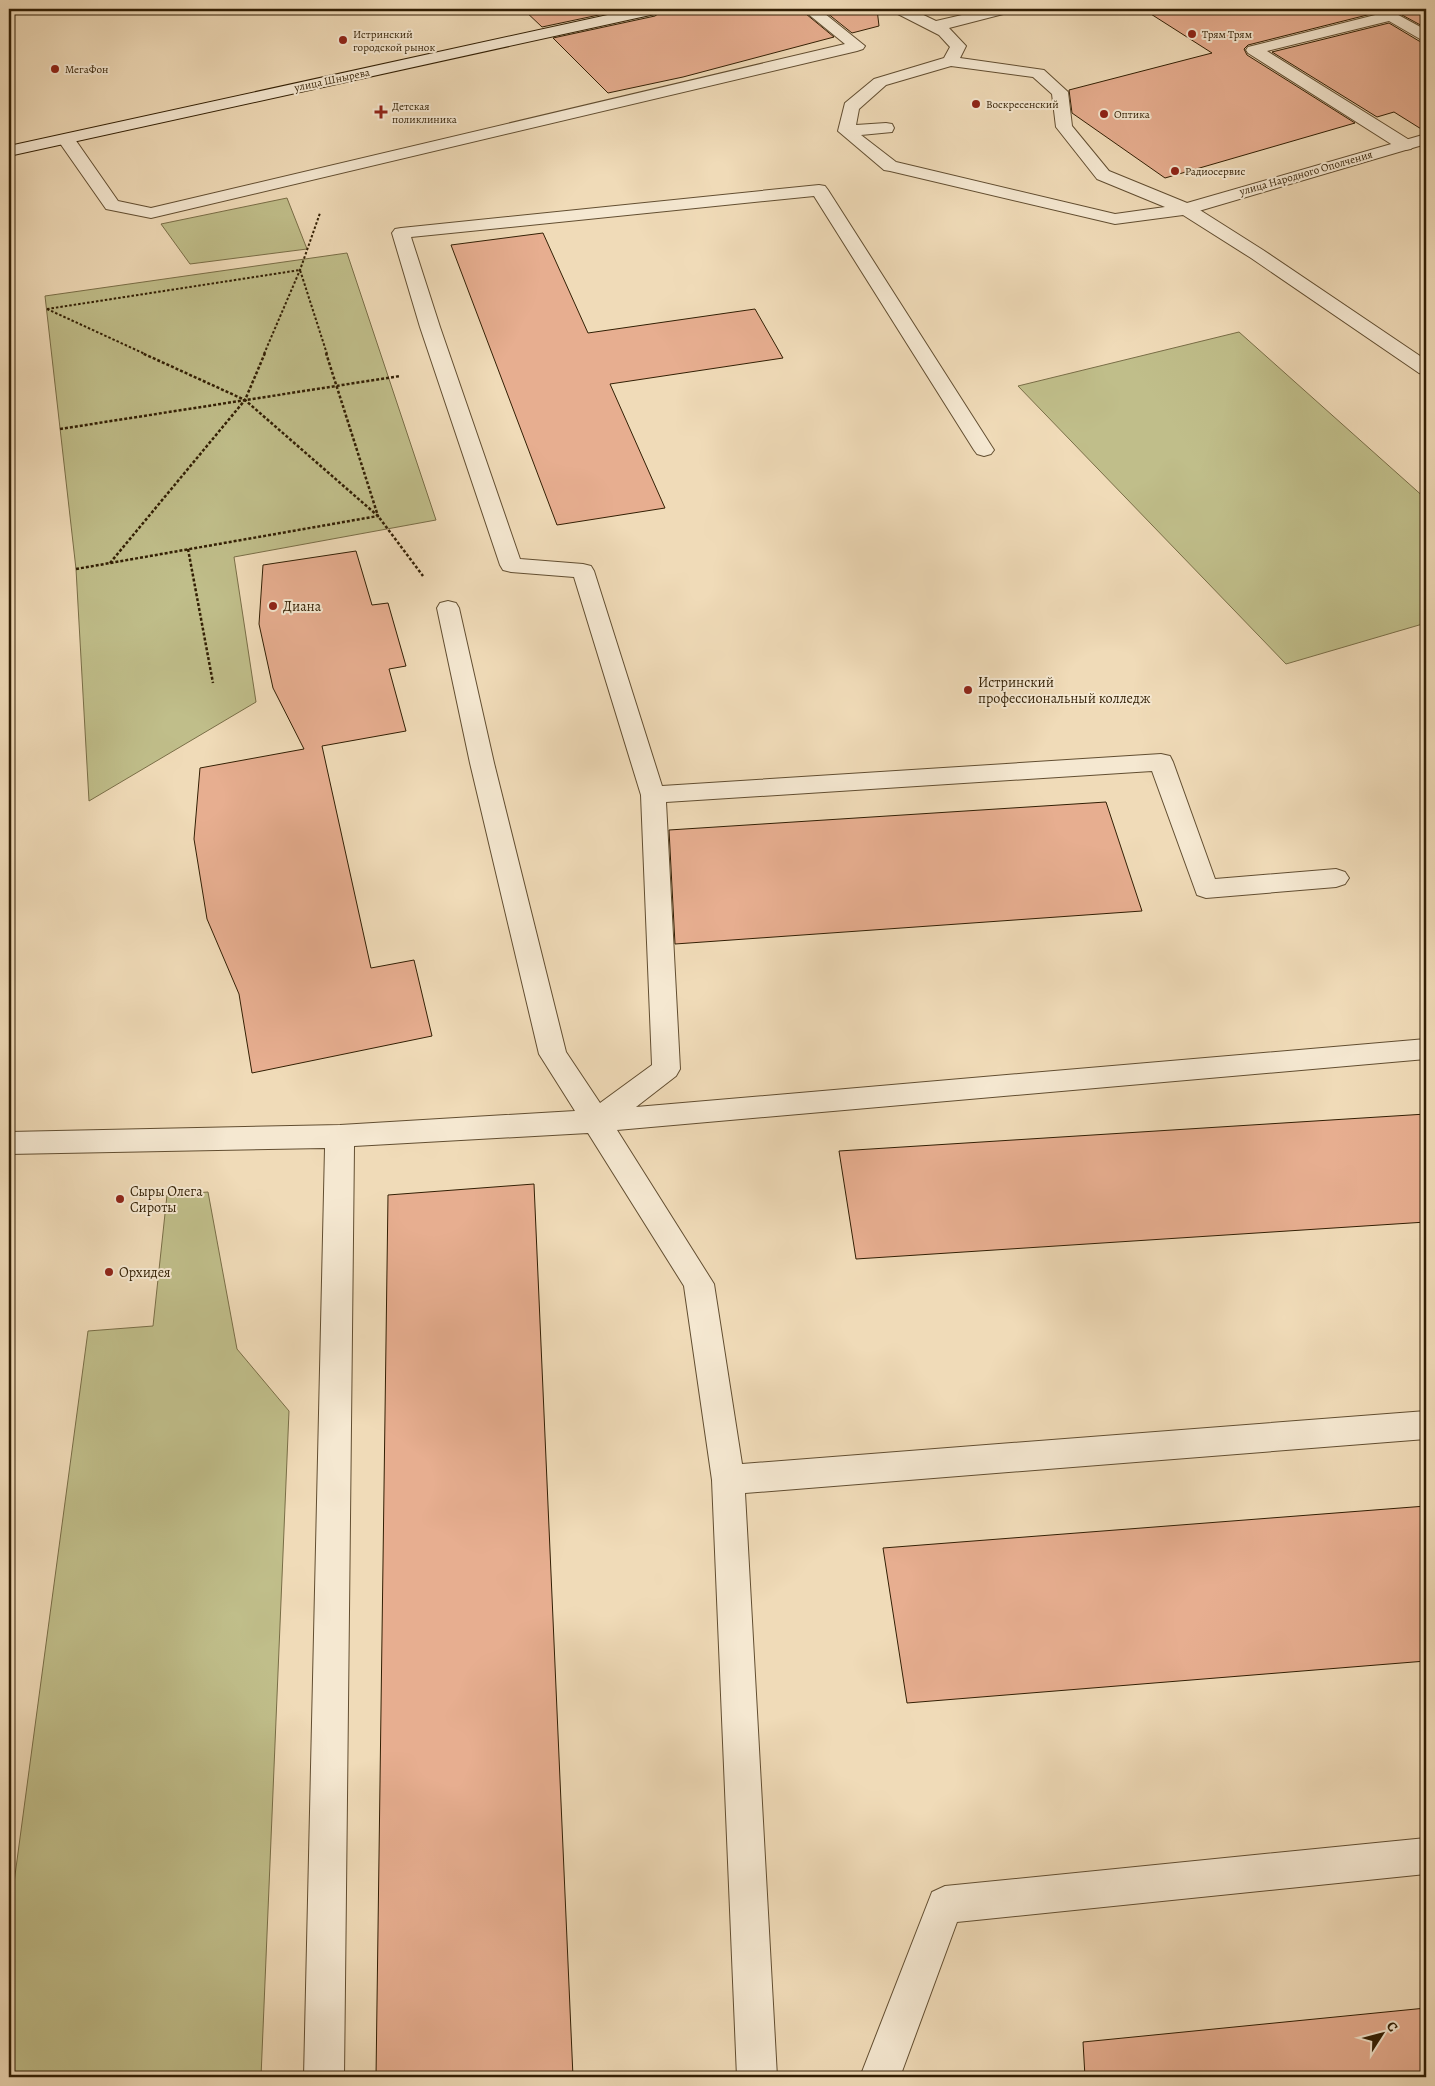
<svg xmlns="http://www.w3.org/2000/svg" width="1435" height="2086" viewBox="0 0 1435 2086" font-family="Alegreya,serif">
	<rect width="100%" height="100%" fill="#f0dbb8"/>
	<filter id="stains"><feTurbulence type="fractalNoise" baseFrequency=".004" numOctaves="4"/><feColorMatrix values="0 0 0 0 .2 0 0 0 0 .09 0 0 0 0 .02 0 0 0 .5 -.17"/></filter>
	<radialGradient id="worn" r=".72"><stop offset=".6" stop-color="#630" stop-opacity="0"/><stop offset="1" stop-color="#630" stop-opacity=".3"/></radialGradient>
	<!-- green -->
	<g fill="#c0be8a" stroke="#796e47">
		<polygon points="287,198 307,249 190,264 161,224"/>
		<polygon points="347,253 436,520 234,557 256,702 89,801 76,569 45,296"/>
		<polygon points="1239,332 1426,499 1426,623 1286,664 1018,386"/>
		<polygon points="208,1192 237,1349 289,1411 261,2077 9,2077 9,1920 88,1331 153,1326 167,1195"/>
	</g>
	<!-- building -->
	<g fill="#e7ae90" stroke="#321f04">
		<polygon points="523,9 627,9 542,27"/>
		<polygon points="665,9 800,9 834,37 683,77 608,93 553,38 655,16"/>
		<polygon points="822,9 877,9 879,26 852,33"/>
		<polygon points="1143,9 1426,9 1426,28 1391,9 1248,45 1244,49 1247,55 1355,123 1165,178 1072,113 1069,90 1212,53"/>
		<polygon points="1389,23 1419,41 1426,43 1426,132 1394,112 1377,117 1272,52"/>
		<polygon points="543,233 588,333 755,309 783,358 610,384 665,508 557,525 451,245"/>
		<polygon points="356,551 372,605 388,603 406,666 389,669 406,731 322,746 371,968 414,960 432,1036 252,1073 239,994 207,919 194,839 200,768 304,749 273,688 259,624 263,565"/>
		<polygon points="1106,802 1142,911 675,944 669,830"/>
		<polygon points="1426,1114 1426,1222 856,1259 839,1151"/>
		<polygon points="534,1184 573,2077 376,2077 388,1195"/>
		<polygon points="1426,1506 1426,1661 907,1703 883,1548"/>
		<polygon points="1426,2008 1426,2077 1085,2077 1083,2042"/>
	</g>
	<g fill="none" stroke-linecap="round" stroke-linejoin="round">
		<!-- lane casing -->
		<g stroke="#624e31" stroke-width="2">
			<g id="lane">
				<polygon points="802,9 819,9 865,46 863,49 857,51 151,218 106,209 57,139 60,135 72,135 118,201 151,208 845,44"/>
				<path d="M891 9H911L936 21 988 9H1014L1011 12 949 28 966 46 960 58 1044 70 1068 92 1072 126 1109 171 1192 205 1263 250 1426 360V375L1419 373 1251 258 1183 215 1115 224 890 171 884 170 838 131 845 103 874 79 944 58 950 47 939 35 894 12ZM951 66 1033 77 1052 94 1056 127 1097 179 1165 207 1115 214 896 162 861 135 892 132 894 128 892 124 886 123 856 125 859 109 886 85Z"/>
				<polygon points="1391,11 1426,30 1426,41 1420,39 1389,21 1267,51 1411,141 1414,145 1411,149 1405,150 1399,149 1248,53 1246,50 1248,47"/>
				<polygon points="819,185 825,186 828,190 994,450 991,454 984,456 977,454 974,450 814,196 411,237 440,327 520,559 583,564 591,566 594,571 662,786 1161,754 1170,756 1173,762 1215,879 1336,869 1345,872 1349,878 1345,884 1336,887 1206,898 1197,895 1152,771 666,802 680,1069 676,1076 636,1107 1426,1039 1426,1059 617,1130 714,1284 742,1464 1426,1411 1426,1439 745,1493 777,2077 737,2077 712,1480 684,1286 588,1133 354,1146 344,2077 304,2077 325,1148 9,1154 9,1132 340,1125 575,1111 539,1054 470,763 437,608 440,603 448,601 456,603 459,608 494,763 566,1052 600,1103 652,1065 641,795 574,577 511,572 503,570 500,565 420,327 392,233 395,229 401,228"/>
				<polygon points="1426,1838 1426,1874 957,1922 900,2077 860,2077 932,1892 945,1886"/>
			</g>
		</g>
		<!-- street casing -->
		<g stroke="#624e31" stroke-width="2">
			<polygon id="street" points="1426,134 1426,144 1192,213 1186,214 1180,213 1177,209 1180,205"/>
		</g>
		<!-- secondary casing -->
		<g stroke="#321f04" stroke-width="2">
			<polygon id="secondary" points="635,9 663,9 660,12 655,14 9,156 9,146"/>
		</g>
		<!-- path-far1 -->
		<g stroke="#321f04" stroke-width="2" stroke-dasharray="2.5 2" stroke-linecap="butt">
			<polyline points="47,309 300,270 327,354"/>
			<polyline points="47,309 145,354"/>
			<polyline points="264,354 300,270 320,213"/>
		</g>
		<!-- path -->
		<g stroke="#321f04" stroke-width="2.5" stroke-dasharray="3 2" stroke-linecap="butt">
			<polyline points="265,353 245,400 378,516 423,576"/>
			<polyline points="60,429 400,376"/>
			<polyline points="188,549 213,683"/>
			<polyline points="110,563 245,400 142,353"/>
			<polyline points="76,569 378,516 326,353"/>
		</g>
		<!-- lane -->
		<use href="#lane" fill="#f5e8d1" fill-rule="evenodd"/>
		<!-- street -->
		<use href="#street" fill="#f5e8d1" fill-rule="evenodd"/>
		<!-- secondary -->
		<use href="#secondary" fill="#f5e8d1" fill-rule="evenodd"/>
	</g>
	<!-- markers -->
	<g fill="#8f2418" stroke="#f5e8d1" stroke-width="2">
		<circle cx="1192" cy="34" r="5"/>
		<circle cx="343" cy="40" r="5"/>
		<circle cx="55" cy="69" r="5"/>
		<circle cx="976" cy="104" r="5"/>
		<path d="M378.5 104.5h5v5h5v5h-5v5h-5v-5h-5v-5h5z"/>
		<circle cx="1104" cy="114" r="5"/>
		<circle cx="1175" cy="171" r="5"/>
		<circle cx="273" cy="606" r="5"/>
		<circle cx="968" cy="690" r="5"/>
		<circle cx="120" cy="1199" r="5"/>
		<circle cx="109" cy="1272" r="5"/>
	</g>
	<g text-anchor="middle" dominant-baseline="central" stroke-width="4" stroke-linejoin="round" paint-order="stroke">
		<!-- far-poi labels -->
		<g font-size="11" fill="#321f04" stroke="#f5e8d1" text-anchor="start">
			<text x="353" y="34">Истринский<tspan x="353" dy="13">городской рынок</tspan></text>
			<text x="1202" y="34">Трям Трям</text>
			<text x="65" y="69">МегаФон</text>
			<text x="986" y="104">Воскресенский</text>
			<text x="392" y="106">Детская<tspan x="392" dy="13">поликлиника</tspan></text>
			<text x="1114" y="114">Оптика</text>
			<text x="1185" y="171">Радиосервис</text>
		</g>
		<!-- far-street labels -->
		<g font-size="11" fill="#321f04" stroke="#f5e8d1">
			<text transform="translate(332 80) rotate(-12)">улица Шнырева</text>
			<text transform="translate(1306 173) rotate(-16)">улица Народного Ополчения</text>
		</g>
		<!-- poi labels -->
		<g font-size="14" fill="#321f04" stroke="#f5e8d1" text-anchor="start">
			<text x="283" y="606">Диана</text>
			<text x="978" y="682">Истринский<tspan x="978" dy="16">профессиональный колледж</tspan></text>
			<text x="130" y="1191">Сыры Олега<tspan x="130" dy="16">Сироты</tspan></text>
			<text x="119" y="1272">Орхидея</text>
		</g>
	</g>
	<!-- margin -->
	<rect width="1435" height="2086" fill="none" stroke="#f0dbb8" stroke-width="30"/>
	<rect x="10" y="10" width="1415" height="2066" fill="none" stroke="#321f04" stroke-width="2.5"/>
	<rect x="15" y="15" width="1405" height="2056" fill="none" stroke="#321f04"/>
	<!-- north arrow -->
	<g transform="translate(1382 2034) rotate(54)" stroke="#f5e8d1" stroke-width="4" paint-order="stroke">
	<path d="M0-4L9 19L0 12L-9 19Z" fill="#321f04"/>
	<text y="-8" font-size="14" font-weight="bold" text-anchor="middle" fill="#321f04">С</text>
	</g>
	<rect width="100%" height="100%" filter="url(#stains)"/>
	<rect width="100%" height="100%" fill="url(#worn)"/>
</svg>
